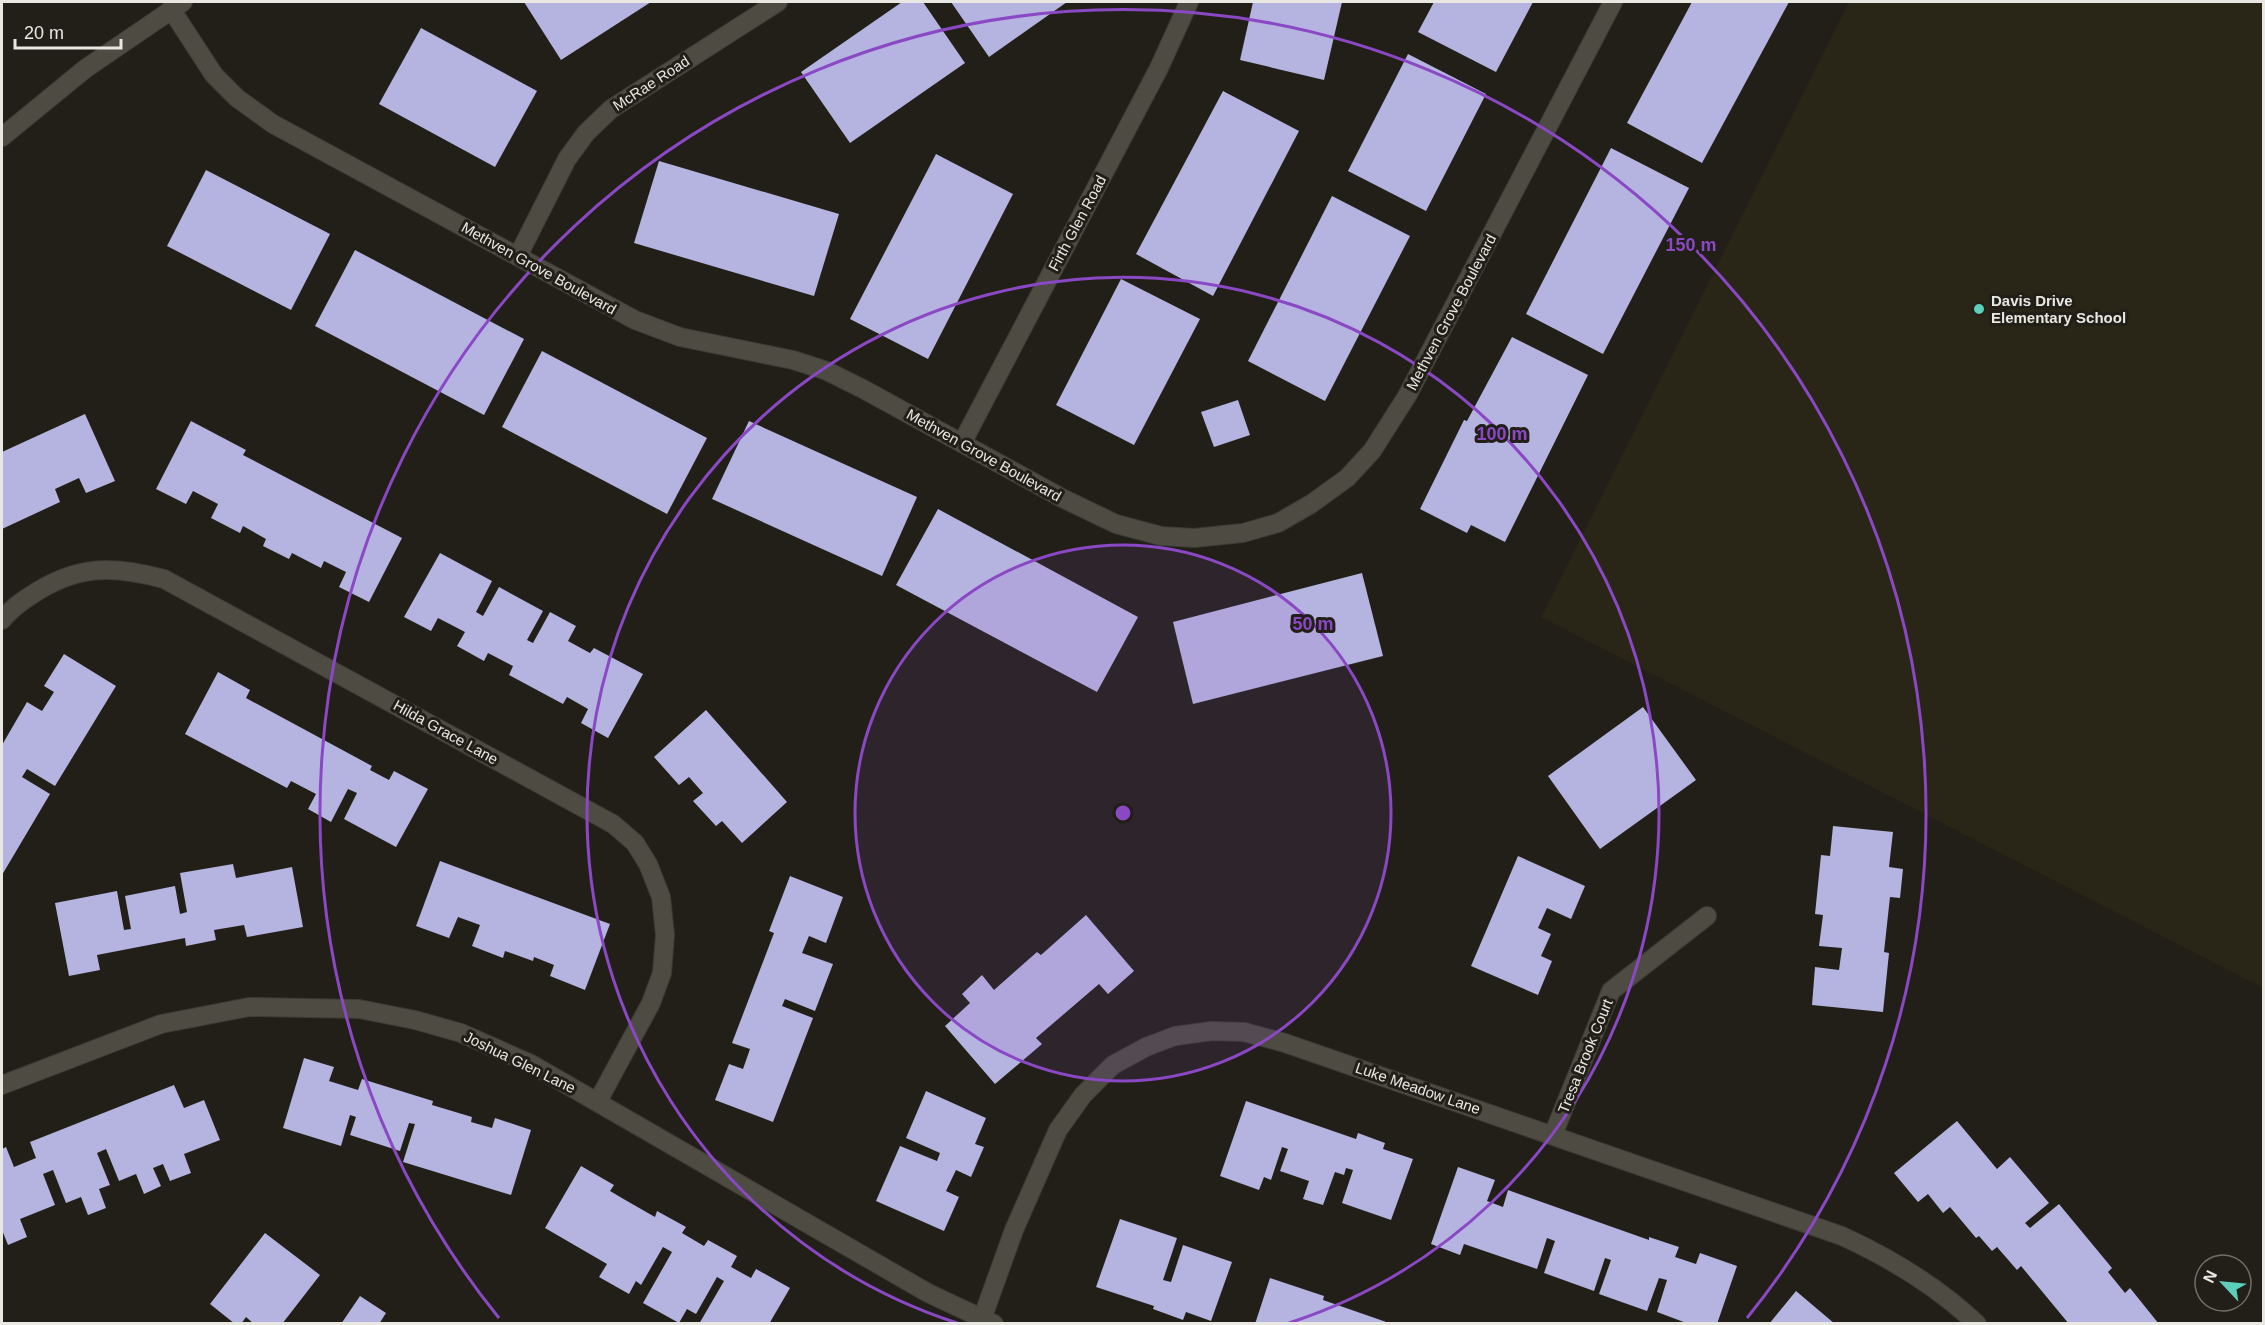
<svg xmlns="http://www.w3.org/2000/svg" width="2265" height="1325" viewBox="0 0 2265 1325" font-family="Arial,sans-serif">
	<rect width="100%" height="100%" fill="#211f17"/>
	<!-- built -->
	<polygon fill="#292517" points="1849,2 2263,2 2263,988 1541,617"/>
	<!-- building -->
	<g fill="#b5b3e0">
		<polygon points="524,2 651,2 561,60"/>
		<polygon points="902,2 923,2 965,63 850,143 801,72"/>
		<polygon points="951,2 1067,2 989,57"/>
		<polygon points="1253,2 1342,2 1324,80 1240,60"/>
		<polygon points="1434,2 1533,2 1496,72 1418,32"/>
		<polygon points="1692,2 1789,2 1702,163 1627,123"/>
		<polygon points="421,28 537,91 495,167 379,104"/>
		<polygon points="1408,54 1486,94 1426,211 1348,171"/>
		<polygon points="1223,91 1299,131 1213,296 1136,254"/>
		<polygon points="1611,148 1689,188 1603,354 1526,314"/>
		<polygon points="936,154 1013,194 928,359 850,319"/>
		<polygon points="659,161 839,214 814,296 634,243"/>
		<polygon points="206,170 330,234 291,310 167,246"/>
		<polygon points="1332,196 1410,236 1325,401 1248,361"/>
		<polygon points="355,250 524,339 484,415 315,326"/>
		<polygon points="1121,279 1200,319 1134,445 1056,405"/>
		<polygon points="1512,337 1588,375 1505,542 1471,525 1467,533 1420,509 1464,420 1467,421"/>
		<polygon points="542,351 707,438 667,514 502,427"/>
		<polygon points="1238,400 1250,435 1214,447 1201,412"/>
		<polygon points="85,414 115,481 86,493 79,478 55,489 60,502 2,529 2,452"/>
		<polygon points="191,421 246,450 243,455 402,538 369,602 339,587 346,572 324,561 321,568 292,553 289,559 263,546 266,539 243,526 240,533 211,518 218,504 193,491 186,504 156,489"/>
		<polygon points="749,421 917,497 882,576 712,499"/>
		<polygon points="938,509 1138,617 1097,692 896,585"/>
		<polygon points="440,553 492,581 476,612 483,616 499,587 543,611 527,640 533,643 550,612 576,626 568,641 590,653 594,648 643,674 608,738 581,723 588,709 567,697 563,704 509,675 513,666 488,653 484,661 457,646 465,632 438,618 431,631 404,617"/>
		<polygon points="1362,573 1383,656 1193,704 1173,622"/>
		<polygon points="64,654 116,686 55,786 27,769 22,777 50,794 2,875 2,745 27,702 42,711 54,692 44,686"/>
		<polygon points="218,672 250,690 246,698 372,766 370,770 389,780 394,771 428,789 396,847 344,819 357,793 348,789 331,822 308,809 316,794 291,781 287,788 185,734"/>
		<polygon points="1643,707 1696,780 1600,849 1548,776"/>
		<polygon points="706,710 787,802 742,843 722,821 716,826 693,801 703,793 689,777 679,785 654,757"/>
		<polygon points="1833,826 1893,832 1889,867 1903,869 1900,898 1890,897 1884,952 1889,953 1883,1012 1812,1005 1815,967 1839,970 1842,948 1819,946 1823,915 1815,914 1821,855 1830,856"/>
		<polygon points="1518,856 1585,886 1571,919 1547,908 1538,928 1551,934 1541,956 1552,961 1538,995 1471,966"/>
		<polygon points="440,861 610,924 585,990 550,976 554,965 534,957 533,961 505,951 503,958 472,946 480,925 458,917 449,938 416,926"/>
		<polygon points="233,864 236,878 292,867 303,927 247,937 244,925 214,930 216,940 186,946 185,938 97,955 100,970 69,976 55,903 117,891 124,930 131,929 125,896 175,886 180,914 187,912 180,873"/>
		<polygon points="790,876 843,897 826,943 809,936 802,953 833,964 815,1011 785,999 782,1006 813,1018 773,1122 715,1100 729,1064 743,1069 750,1049 732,1043 774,933 769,931"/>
		<polygon points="1086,915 1134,971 1108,994 1099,984 1036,1038 1042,1044 995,1084 945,1026 970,1003 962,994 982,975 994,990 1037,952 1041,955"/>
		<polygon points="304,1058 334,1067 329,1081 358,1090 362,1079 433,1101 432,1105 472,1117 471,1122 492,1128 495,1118 531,1130 511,1195 403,1162 415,1124 409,1123 400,1151 350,1135 356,1117 350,1115 341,1146 283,1128"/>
		<polygon points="174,1085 184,1108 204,1100 220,1140 184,1154 191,1173 170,1181 163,1164 153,1168 161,1186 144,1194 136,1174 119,1181 106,1149 97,1153 110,1185 99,1189 106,1208 88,1215 81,1197 66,1203 53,1170 43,1174 55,1205 20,1219 27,1237 8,1245 2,1230 2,1149 6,1147 14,1167 36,1158 30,1142"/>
		<polygon points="926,1091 986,1118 975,1144 984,1147 971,1177 956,1170 946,1191 959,1197 944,1231 876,1201 900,1146 937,1161 940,1153 906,1138"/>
		<polygon points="1246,1101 1356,1139 1358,1133 1385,1143 1383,1149 1413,1159 1391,1220 1342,1203 1353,1170 1346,1168 1344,1175 1335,1172 1323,1205 1303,1199 1309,1181 1280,1171 1288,1149 1282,1147 1271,1180 1264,1177 1259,1190 1220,1176"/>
		<polygon points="1957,1121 1997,1169 2010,1157 2049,1203 2025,1223 2030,1228 2059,1204 2112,1268 2108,1272 2125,1293 2130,1288 2159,1324 2069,1324 2021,1266 2017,1270 1997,1247 1992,1251 1979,1236 1976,1238 1950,1207 1943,1213 1928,1194 1918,1202 1894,1173"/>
		<polygon points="581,1166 614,1185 610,1191 627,1201 655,1217 657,1211 686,1227 682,1233 704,1246 708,1240 737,1256 731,1267 751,1278 756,1269 790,1288 769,1324 699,1324 724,1281 717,1277 696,1314 687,1309 679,1323 643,1303 672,1252 663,1247 641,1285 636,1281 629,1294 599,1277 607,1264 545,1228"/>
		<polygon points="1458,1167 1495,1180 1487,1201 1503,1207 1508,1190 1649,1240 1649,1237 1679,1247 1675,1257 1696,1264 1700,1253 1737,1266 1717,1324 1689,1324 1657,1312 1667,1280 1659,1278 1647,1311 1599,1294 1611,1260 1605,1258 1594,1291 1544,1273 1555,1241 1547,1238 1537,1269 1464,1244 1460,1255 1431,1244"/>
		<polygon points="1120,1219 1177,1238 1163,1280 1171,1282 1183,1245 1232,1262 1211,1321 1186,1312 1183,1320 1153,1309 1154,1306 1096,1287"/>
		<polygon points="265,1233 320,1275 282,1324 254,1324 246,1317 241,1324 235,1324 210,1304"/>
		<polygon points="1270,1278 1324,1296 1323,1300 1392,1324 1255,1324"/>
		<polygon points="1796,1291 1835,1324 1769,1324"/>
		<polygon points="360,1296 386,1313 379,1324 341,1324"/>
	</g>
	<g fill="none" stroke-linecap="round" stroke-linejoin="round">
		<!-- street casing -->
		<g stroke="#3c3a34" stroke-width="20">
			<g id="street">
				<polyline points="171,9 214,75 237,98 273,124 635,320 680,337 793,360 827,371 863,389 1062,498 1116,524 1161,536 1194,538 1243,533 1278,523 1311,504 1347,478 1372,451 1407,396 1613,2"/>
				<polyline points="518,256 567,159 586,133 611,109 778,2"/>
				<polyline points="962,443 1159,68 1189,2"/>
				<path d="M2 620C10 610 19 603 30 596 76 565 111 565 164 579L613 824 635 843 648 864 661 897 665 935 662 973 651 1003 598 1101"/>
				<polyline points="2,1085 161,1024 249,1007 359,1009 415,1020 461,1033 531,1064 928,1293 994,1324"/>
				<polyline points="1553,1135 1611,991 1707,916"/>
				<path d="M982 1319 1014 1230 1058 1130 1083 1095 1113 1065 1146 1047 1175 1036 1212 1031 1244 1032 1285 1043 1842 1236C1892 1259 1937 1286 1977 1324"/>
			</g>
		</g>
		<!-- secondary casing -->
		<g stroke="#3c3a34" stroke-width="20">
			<polyline id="secondary" points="2,137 85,69 183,2"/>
		</g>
		<!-- street -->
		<use href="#street" stroke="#4d4b42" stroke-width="18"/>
		<!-- secondary -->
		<use href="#secondary" stroke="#4d4b42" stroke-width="18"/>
	</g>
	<!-- distance rings -->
	<circle cx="1123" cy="813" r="268" fill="#8b48c4" fill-opacity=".12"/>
	<g fill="none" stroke="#8b48c4" stroke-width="3">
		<circle cx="1123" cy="813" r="268"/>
		<path d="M957 1323A536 536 0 1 1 1289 1323"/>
		<path d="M499 1318A803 803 0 1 1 1747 1318"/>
	</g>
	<!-- markers -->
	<circle fill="#5cceba" stroke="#211f17" stroke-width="2" cx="1979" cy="309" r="6"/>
	<g text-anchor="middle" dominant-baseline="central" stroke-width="6" stroke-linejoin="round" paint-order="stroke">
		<!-- street labels -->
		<g font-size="15" fill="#e8e7e1" stroke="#211f17">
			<text transform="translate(651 83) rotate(-33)">McRae Road</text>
			<text transform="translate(1077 223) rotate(-62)">Firth Glen Road</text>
			<text transform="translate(539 268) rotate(29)">Methven Grove Boulevard</text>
			<text transform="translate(1451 312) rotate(-62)">Methven Grove Boulevard</text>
			<text transform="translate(984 455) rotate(29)">Methven Grove Boulevard</text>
			<text transform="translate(446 732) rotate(29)">Hilda Grace Lane</text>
			<text transform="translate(1585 1056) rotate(-68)">Tresa Brook Court</text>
			<text transform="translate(520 1062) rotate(26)">Joshua Glen Lane</text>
			<text transform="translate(1418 1088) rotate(19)">Luke Meadow Lane</text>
		</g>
		<!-- poi labels -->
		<g font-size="15" font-weight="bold" fill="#e8e7e1" stroke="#211f17" text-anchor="start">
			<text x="1991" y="300">Davis Drive<tspan x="1991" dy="17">Elementary School</tspan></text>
		</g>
	</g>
	<circle cx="1123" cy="813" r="9" fill="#8b48c4" stroke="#211f17" stroke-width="3"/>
	<g font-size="18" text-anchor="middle" font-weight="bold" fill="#8b48c4" stroke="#211f17" stroke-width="6" stroke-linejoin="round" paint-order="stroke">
		<text x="1691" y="251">150 m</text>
		<text x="1502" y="440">100 m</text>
		<text x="1313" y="630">50 m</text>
	</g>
	<!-- border -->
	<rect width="2265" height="1325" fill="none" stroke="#e8e7e1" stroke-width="6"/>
	<!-- north arrow -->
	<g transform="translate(2223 1283) rotate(296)"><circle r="28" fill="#211f17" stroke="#716f68" stroke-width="1.5"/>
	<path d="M0-4.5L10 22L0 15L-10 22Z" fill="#5cceba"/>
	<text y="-9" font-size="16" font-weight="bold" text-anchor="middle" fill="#e8e7e1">N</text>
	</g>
	<!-- scale -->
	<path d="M15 39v9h106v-9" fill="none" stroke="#e8e7e1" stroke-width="3"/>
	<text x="24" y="39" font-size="18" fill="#e8e7e1" stroke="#211f17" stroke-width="4.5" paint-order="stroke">20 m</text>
</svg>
